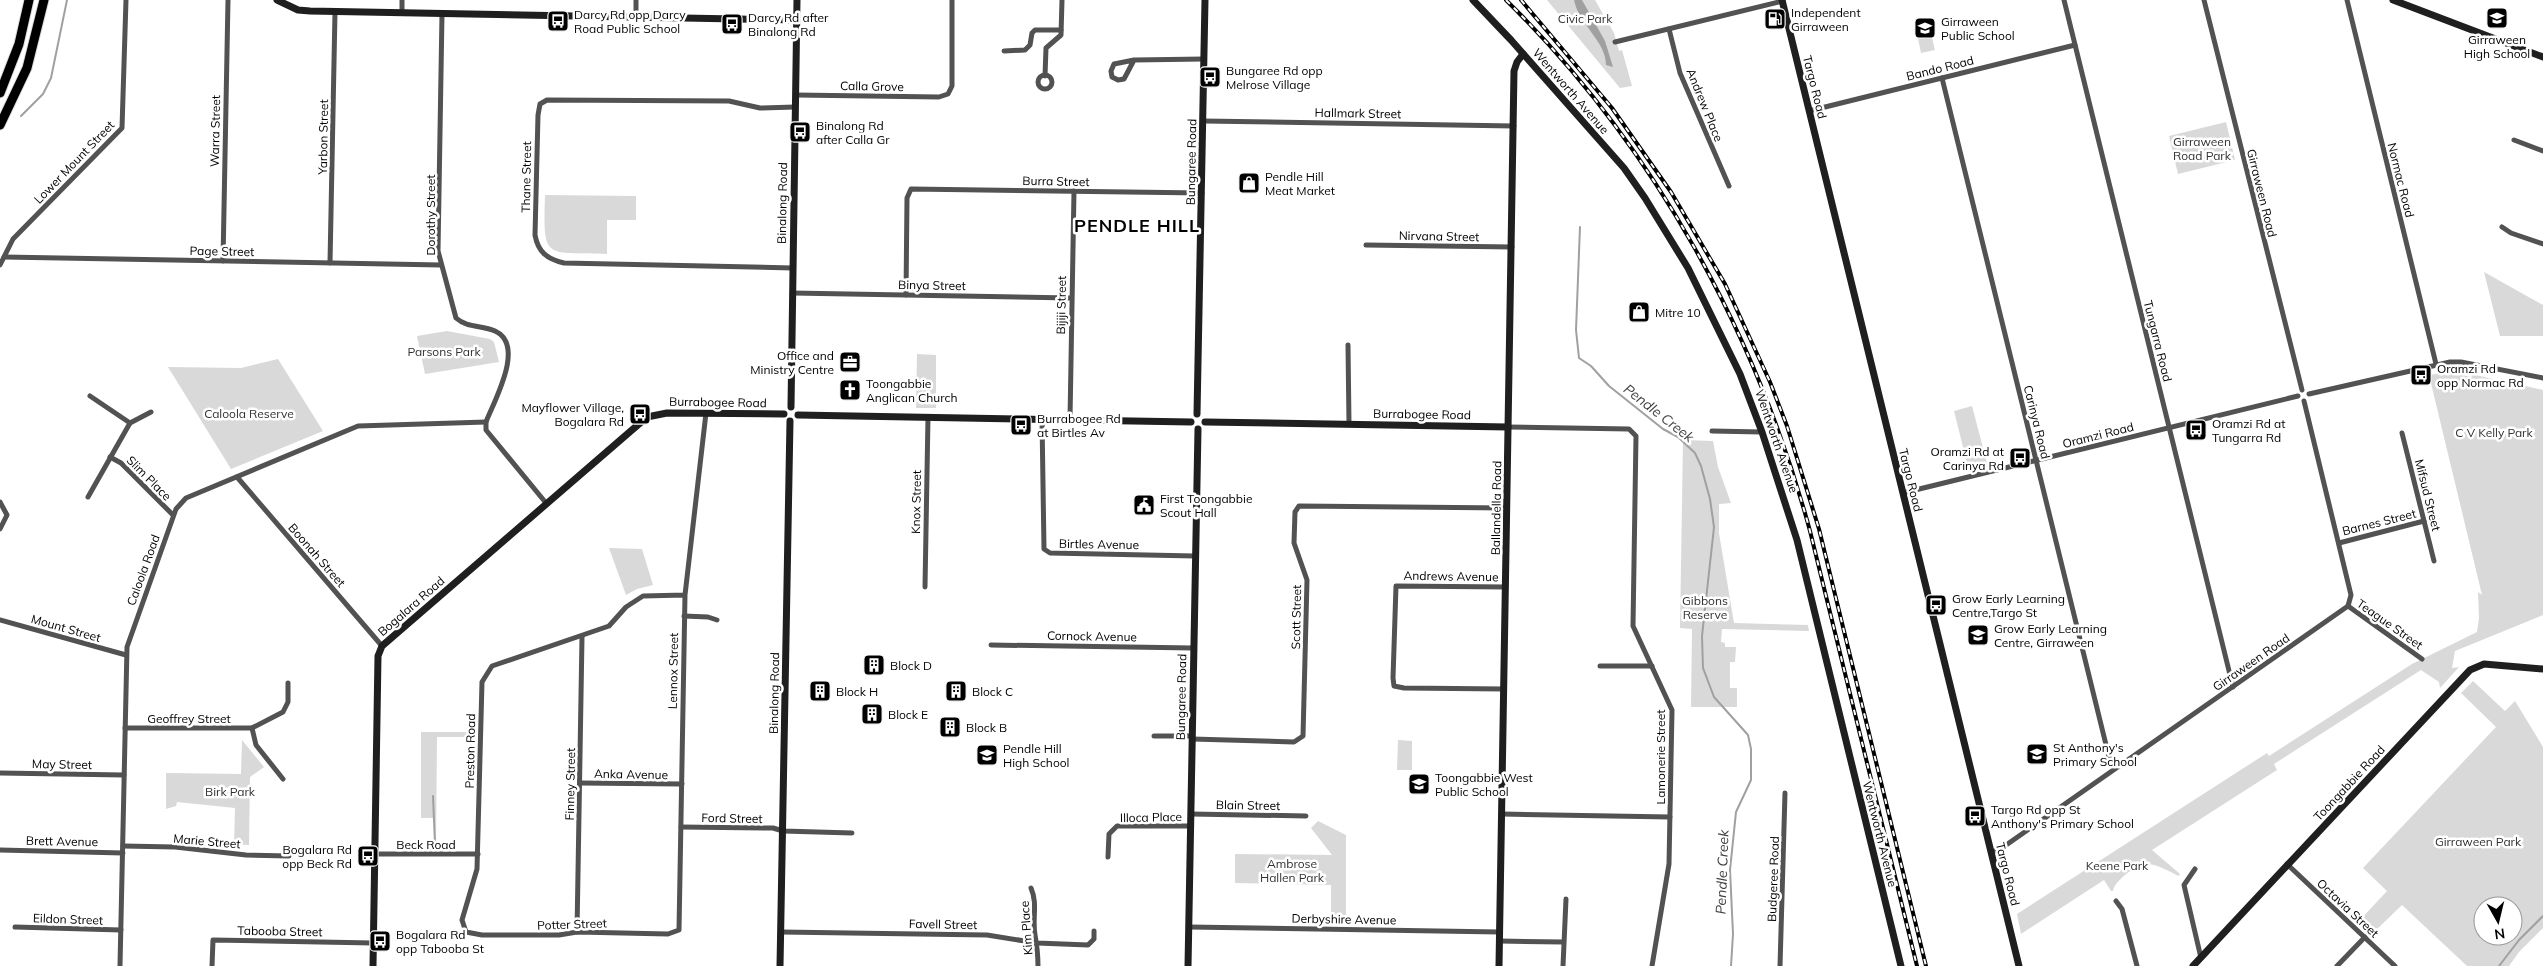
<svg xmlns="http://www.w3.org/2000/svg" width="2543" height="966" viewBox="0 0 2543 966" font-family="Mulish,sans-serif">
	<rect width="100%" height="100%" fill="#fff"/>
	<!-- green -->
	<g fill="#d9d9d9" fill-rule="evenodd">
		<polygon points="1547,0 1595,0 1614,33 1619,51 1622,50 1632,86 1620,88"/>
		<polygon points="1929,26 1935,50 1921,53 1916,29"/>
		<polygon points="2226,122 2235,160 2178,174 2169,136"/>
		<path d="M545 195 636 196V220H607V254C544 252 543 261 545 195Z"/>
		<polygon points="2484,272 2543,305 2543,336 2500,336"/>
		<polygon points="447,331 490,339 494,342 499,362 425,374 417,336"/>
		<polygon points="917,354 936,355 936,408 916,408"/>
		<polygon points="278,359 323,431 231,469 168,367 241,368"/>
		<path d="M2449 372 2472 377 2471 374 2543 390V615L2455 651 2452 668 2459 667 2440 688 2439 682 2421 670 2274 764 2277 770 2152 850 2180 874 2179 876C2170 872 2159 865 2149 864 2139 862 2114 881 2113 891H2111L2104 880 2021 934 2017 914 2267 753 2269 756 2412 664 2477 632 2479 618 2478 592 2482 595 2429 375Z"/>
		<polygon points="1972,406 1987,463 1968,467 1954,411"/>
		<polygon points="1683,440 1713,441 1718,467 1731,503 1719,504 1719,533 1734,623 1808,625 1809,631 1722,629 1721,642 1725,643 1725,647 1736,647 1735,662 1730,662 1730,688 1737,688 1737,707 1691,707 1692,629 1680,628"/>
		<polygon points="609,548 642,549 653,585 637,589 626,595"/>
		<path d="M2473 681 2505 711 2515 701 2543 747V928L2519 952 2509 966H2467L2402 905 2374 932 2360 920 2387 891 2363 868 2496 727 2461 693ZM2483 906H2513V936H2483Z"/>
		<polygon points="421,732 472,732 472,737 437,737 436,844 434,844 434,818 421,818"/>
		<polygon points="242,740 264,767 250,777 249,845 234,844 235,808 177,802 176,806 166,809 166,773 241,774"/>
		<polygon points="1398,740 1412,741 1412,770 1397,770"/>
		<polygon points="1318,821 1346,835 1346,923 1331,923 1331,885 1235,883 1235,854 1332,855 1311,828"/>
	</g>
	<!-- water -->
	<path fill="#a0a0a0" d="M1574 0H1582L1605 41 1613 67 1606 65C1606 41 1579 25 1574 0Z"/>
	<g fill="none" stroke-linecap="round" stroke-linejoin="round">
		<!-- stream -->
		<g stroke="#a0a0a0" stroke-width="2">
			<polyline points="21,116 43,94 51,78 67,0"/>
			<polyline points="1580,227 1576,330 1579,358 1591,366 1609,386 1663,429 1678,437 1695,453 1701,466 1710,499 1714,527 1702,636 1703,668 1714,697 1748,735 1751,749 1751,780 1736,812 1730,870 1733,934 1731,966"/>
			<polyline points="433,796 435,844"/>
			<polyline points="2499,966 2519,940 2543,916"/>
		</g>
		<!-- highway casing -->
		<g stroke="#dbdbdb" stroke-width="11">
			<g id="highway">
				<polyline points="0,93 19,44 29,0"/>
				<polyline points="0,125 27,68 44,0"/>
			</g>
		</g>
		<!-- street -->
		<g stroke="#525252" stroke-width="5">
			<polyline points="2064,0 2233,687"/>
			<polyline points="2204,0 2302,390"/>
			<polyline points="2347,0 2436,364"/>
			<polyline points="402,13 402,0"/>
			<path d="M442 14 438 251 456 318C467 328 482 325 495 331 526 345 494 401 486 422V430L546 503"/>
			<polyline points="636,17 636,0"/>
			<polyline points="1669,29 1680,73 1729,186"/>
			<polyline points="1615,42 1783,1"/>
			<polyline points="1004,51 1025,50 1030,45 1032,33 1035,30 1061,30"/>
			<polyline points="1134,60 1114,64 1111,71 1112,77 1118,80 1124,79 1134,60 1204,59"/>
			<circle cx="1045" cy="82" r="7"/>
			<polyline points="1045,76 1046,48 1061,35 1062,0"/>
			<polyline points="1942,78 2110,761 2114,769"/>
			<polyline points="796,95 939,97 948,94 952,86 952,0"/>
			<polyline points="1809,111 2075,45"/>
			<polyline points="1203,121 1514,126"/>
			<polyline points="2514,140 2543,151"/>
			<polyline points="2502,227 2511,233 2543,244"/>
			<polyline points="1366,245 1512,247"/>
			<polyline points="4,257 441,265"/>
			<polyline points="223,261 228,0"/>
			<polyline points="330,263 335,12"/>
			<polyline points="0,265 13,239 122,128 126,0"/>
			<path d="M793 268 564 263C547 259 538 252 535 235L538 115 540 104 547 100 729 101 760 108 795 107"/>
			<polyline points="792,293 1071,298"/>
			<polyline points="906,295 907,198 911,189 1202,193"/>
			<polyline points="1348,345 1349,424"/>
			<polyline points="2309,394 2450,362 2461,362 2543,378"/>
			<polyline points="90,396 130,423"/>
			<polyline points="1042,419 1044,549 1050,553 1195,556"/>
			<polyline points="1070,419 1074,191"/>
			<polyline points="1508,427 1629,429 1636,436 1633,626 1672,710 1669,864 1652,966"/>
			<polyline points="1712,431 1762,432"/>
			<polyline points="2402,433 2434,561"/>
			<polyline points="110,457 121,463 173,515"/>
			<polyline points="237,477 382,646"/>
			<polyline points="1903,493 2298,396"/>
			<polyline points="88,497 130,423 151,412"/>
			<polyline points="0,502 7,515 0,529"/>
			<polyline points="2339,543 2424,521"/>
			<polyline points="925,587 928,417"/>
			<polyline points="685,595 643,596 626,607 609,626 492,666 482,682 477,869 462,920 466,932 482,935 559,935 577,932 668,934 679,930 685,595 706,413"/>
			<polyline points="2348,606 2422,659"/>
			<polyline points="684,616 708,617 717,620"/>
			<polyline points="0,620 126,655"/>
			<polyline points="991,645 1193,648"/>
			<polyline points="1600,666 1652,666"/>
			<polyline points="1504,689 1404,688 1394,686 1393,678 1396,586 1506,587"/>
			<polyline points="125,728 252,728 283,712 288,702 288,683"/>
			<polyline points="252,728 256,745 283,779"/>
			<polyline points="1154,736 1192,736"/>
			<polyline points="1192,739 1294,742 1303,736 1307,580 1294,543 1295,512 1299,506 1507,508"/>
			<polyline points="0,773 124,775"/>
			<polyline points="580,783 682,784"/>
			<polyline points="1191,814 1306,816"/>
			<polyline points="1502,814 1670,817"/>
			<polyline points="681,827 773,828 783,831 852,833"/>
			<polyline points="123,846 175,847 246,855 289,856"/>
			<polyline points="0,850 123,853"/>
			<polyline points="1991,852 1999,850 2348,606 2351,595 2304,401"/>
			<polyline points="375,854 478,854"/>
			<polyline points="1108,857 1109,834 1117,826 1190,826"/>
			<polyline points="2287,864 2395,966"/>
			<polyline points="2195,869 2184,885 2201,958"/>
			<path d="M1031 888C1038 904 1032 918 1035 935 1037 946 1038 955 1038 966"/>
			<polyline points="2116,901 2122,909 2137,966"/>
			<polyline points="15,927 121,930"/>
			<polyline points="1189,927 1499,932"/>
			<polyline points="577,932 582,637"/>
			<polyline points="781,932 987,935 1037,943 1088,945 1094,939 1094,931"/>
			<polyline points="1499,941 1563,942"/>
			<polyline points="120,966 127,647 176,509 186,498 358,426 486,422"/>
			<polyline points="212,966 213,940 373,943"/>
			<polyline points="1563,966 1566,899"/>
			<polyline points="1780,966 1785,793"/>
			<polyline points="2337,966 2365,937"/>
		</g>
		<!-- secondary -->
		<g stroke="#1f1f1f" stroke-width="7">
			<polyline points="277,0 298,10 310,11 797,20"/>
			<polyline points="1473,0 1511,40 1624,168 1645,198 1688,268 1740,374 1762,432 1797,540 1901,966"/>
			<polyline points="1782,0 2019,966"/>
			<polyline points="2393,0 2543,57"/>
			<polyline points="791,407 797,0"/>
			<polyline points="1197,414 1205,0"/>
			<polyline points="798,415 1191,422"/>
			<polyline points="1205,422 1508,427"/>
			<polyline points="373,966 378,656 382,646 647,417 667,413 784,414"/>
			<polyline points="780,966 790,421"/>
			<polyline points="1188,966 1198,429"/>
			<polyline points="1499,966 1514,71 1517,62 1523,54"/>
			<polyline points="2193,966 2470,670 2484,664 2543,669"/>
		</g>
		<!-- highway -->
		<use href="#highway" stroke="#000" stroke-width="9"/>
		<!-- rail casing -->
		<g stroke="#000" stroke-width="4">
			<g id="rail">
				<path d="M1506 0C1654 146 1756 332 1810 531L1917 966"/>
				<polyline points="1521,0 1612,108 1671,192 1725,284 1770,382 1787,426 1819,529 1926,966"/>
			</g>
		</g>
		<!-- rail -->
		<use href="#rail" stroke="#fff" stroke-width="2" stroke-dasharray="5.5" stroke-linecap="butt"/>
	</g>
	<!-- icons -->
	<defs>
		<g id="school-square" transform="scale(1.125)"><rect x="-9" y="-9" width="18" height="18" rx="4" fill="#000" stroke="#fff"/><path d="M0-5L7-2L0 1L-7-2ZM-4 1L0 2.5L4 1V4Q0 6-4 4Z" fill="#fff"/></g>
		<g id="fuel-square" transform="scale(1.125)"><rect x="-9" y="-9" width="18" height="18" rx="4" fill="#000" stroke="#fff"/><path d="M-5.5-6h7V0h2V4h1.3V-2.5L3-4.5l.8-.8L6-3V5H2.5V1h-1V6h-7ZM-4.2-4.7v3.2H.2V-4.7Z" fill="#fff"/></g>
		<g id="bus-square" transform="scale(1.125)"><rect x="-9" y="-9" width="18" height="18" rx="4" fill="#000" stroke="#fff"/><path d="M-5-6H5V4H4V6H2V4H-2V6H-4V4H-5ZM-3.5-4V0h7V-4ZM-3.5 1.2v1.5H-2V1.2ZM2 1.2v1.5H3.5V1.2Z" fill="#fff"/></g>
		<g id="shop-square" transform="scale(1.125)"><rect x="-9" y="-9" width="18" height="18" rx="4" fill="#000" stroke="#fff"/><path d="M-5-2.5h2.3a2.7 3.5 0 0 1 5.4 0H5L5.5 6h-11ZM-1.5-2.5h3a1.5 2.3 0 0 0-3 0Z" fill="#fff"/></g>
		<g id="office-square" transform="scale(1.125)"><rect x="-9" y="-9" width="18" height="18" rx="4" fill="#000" stroke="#fff"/><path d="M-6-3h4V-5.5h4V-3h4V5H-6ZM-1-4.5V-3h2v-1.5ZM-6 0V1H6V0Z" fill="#fff"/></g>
		<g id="church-square" transform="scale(1.125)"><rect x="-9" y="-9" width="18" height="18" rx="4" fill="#000" stroke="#fff"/><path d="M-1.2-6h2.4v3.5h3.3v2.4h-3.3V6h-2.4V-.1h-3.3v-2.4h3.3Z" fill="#fff"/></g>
		<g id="civic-square" transform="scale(1.125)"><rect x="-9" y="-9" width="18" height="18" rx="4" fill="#000" stroke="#fff"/><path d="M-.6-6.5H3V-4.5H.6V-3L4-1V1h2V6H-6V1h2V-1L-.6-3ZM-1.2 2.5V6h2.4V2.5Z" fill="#fff"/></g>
		<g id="building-square" transform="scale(1.125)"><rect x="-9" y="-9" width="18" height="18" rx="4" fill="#000" stroke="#fff"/><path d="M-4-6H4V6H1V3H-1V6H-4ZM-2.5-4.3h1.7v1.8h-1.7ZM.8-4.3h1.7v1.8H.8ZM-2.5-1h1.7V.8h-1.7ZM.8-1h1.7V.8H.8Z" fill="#fff"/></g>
	</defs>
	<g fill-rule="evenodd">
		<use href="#school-square" x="2497" y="18"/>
		<use href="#fuel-square" x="1775" y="19"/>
		<use href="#bus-square" x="558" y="21"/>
		<use href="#bus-square" x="732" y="24"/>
		<use href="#school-square" x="1925" y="28"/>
		<use href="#bus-square" x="1210" y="77"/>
		<use href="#bus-square" x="800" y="132"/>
		<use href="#shop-square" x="1249" y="183"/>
		<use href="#shop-square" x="1639" y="312"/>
		<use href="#office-square" x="850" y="362"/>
		<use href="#bus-square" x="2421" y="375"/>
		<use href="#church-square" x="850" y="390"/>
		<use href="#bus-square" x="640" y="414"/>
		<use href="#bus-square" x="1021" y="425"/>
		<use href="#bus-square" x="2196" y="430"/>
		<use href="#bus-square" x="2020" y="458"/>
		<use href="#civic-square" x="1144" y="505"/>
		<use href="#bus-square" x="1936" y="605"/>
		<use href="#school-square" x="1978" y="635"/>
		<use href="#building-square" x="874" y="665"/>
		<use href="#building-square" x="820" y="691"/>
		<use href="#building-square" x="956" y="691"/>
		<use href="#building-square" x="872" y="714"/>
		<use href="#building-square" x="950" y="727"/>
		<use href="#school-square" x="2037" y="754"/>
		<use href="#school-square" x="987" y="755"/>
		<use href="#school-square" x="1419" y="784"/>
		<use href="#bus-square" x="1975" y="816"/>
		<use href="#bus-square" x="368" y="856"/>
		<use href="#bus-square" x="380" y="941"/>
	</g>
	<g text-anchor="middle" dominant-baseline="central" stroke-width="5" stroke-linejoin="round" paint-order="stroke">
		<!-- poi labels -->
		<g font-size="12" fill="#000" stroke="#fff" text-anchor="start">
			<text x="1791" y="12">Independent<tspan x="1791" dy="14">Girraween</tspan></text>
			<text x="574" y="14">Darcy Rd opp Darcy<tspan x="574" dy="14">Road Public School</tspan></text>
			<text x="748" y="17">Darcy Rd after<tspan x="748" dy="14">Binalong Rd</tspan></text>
			<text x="1941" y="21">Girraween<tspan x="1941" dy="14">Public School</tspan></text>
			<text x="2497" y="39" text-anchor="middle">Girraween<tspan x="2497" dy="14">High School</tspan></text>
			<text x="1226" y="70">Bungaree Rd opp<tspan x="1226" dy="14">Melrose Village</tspan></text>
			<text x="816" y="125">Binalong Rd<tspan x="816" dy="14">after Calla Gr</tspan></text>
			<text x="1265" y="176">Pendle Hill<tspan x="1265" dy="14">Meat Market</tspan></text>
			<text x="1655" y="312">Mitre 10</text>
			<text x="834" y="355" text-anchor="end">Office and<tspan x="834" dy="14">Ministry Centre</tspan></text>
			<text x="2437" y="368">Oramzi Rd<tspan x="2437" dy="14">opp Normac Rd</tspan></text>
			<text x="866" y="383">Toongabbie<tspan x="866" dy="14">Anglican Church</tspan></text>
			<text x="624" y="407" text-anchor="end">Mayflower Village,<tspan x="624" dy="14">Bogalara Rd</tspan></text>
			<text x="1037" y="418">Burrabogee Rd<tspan x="1037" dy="14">at Birtles Av</tspan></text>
			<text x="2212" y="423">Oramzi Rd at<tspan x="2212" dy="14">Tungarra Rd</tspan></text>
			<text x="2004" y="451" text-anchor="end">Oramzi Rd at<tspan x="2004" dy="14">Carinya Rd</tspan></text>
			<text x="1160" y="498">First Toongabbie<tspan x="1160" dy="14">Scout Hall</tspan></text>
			<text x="1952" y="598">Grow Early Learning<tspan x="1952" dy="14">Centre,Targo St</tspan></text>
			<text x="1994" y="628">Grow Early Learning<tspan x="1994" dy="14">Centre, Girraween</tspan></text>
			<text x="890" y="665">Block D</text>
			<text x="836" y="691">Block H</text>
			<text x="972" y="691">Block C</text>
			<text x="888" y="714">Block E</text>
			<text x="966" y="727">Block B</text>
			<text x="2053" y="747">St Anthony's<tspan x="2053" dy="14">Primary School</tspan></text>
			<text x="1003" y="748">Pendle Hill<tspan x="1003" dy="14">High School</tspan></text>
			<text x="1435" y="777">Toongabbie West<tspan x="1435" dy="14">Public School</tspan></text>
			<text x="1991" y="809">Targo Rd opp St<tspan x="1991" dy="14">Anthony's Primary School</tspan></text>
			<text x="352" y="849" text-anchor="end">Bogalara Rd<tspan x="352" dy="14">opp Beck Rd</tspan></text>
			<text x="396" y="934">Bogalara Rd<tspan x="396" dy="14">opp Tabooba St</tspan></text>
		</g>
		<!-- park labels -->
		<g font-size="12" fill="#303030" stroke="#fff">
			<text x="1585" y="18">Civic Park</text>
			<text x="2202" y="141">Girraween<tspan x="2202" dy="14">Road Park</tspan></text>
			<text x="444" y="351">Parsons Park</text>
			<text x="249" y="413">Caloola Reserve</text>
			<text x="2494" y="432">C V Kelly Park</text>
			<text x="1705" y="600">Gibbons<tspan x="1705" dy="14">Reserve</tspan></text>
			<text x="230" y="791">Birk Park</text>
			<text x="2478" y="841">Girraween Park</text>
			<text x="1292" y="863">Ambrose<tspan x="1292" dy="14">Hallen Park</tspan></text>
			<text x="2117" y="865">Keene Park</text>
		</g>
		<!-- street labels -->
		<g font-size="12" fill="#000" stroke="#fff">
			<text transform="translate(1940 68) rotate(-14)">Bando Road</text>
			<text transform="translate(872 86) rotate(1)">Calla Grove</text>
			<text transform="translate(1815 87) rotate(76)">Targo Road</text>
			<text transform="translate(1571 91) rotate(49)">Wentworth Avenue</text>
			<text transform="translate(1705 105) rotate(68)">Andrew Place</text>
			<text transform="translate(1358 113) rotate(1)">Hallmark Street</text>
			<text transform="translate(215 131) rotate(-89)">Warra Street</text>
			<text transform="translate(323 137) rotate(-89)">Yarbon Street</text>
			<text transform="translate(74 162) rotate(-46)">Lower Mount Street</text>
			<text transform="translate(1191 162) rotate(-89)">Bungaree Road</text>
			<text transform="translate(526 177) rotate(-89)">Thane Street</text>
			<text transform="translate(2401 180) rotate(76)">Normac Road</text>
			<text transform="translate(1056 181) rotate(1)">Burra Street</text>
			<text transform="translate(2262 193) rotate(76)">Girraween Road</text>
			<text transform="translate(782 203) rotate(-89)">Binalong Road</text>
			<text transform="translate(430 215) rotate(-90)">Dorothy Street</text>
			<text transform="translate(1439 236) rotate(1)">Nirvana Street</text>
			<text transform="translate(222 251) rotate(1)">Page Street</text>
			<text transform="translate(932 285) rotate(1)">Binya Street</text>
			<text transform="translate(1061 305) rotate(-89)">Bijiji Street</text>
			<text transform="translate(2158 341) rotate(76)">Tungarra Road</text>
			<text transform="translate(718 402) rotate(1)">Burrabogee Road</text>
			<text transform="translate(1422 414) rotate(1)">Burrabogee Road</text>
			<text transform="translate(2037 422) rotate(76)">Carinya Road</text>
			<text transform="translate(2098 435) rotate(-14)">Oramzi Road</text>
			<text transform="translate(1777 441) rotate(71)">Wentworth Avenue</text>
			<text transform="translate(149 478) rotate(45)">Slim Place</text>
			<text transform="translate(1911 480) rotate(76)">Targo Road</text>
			<text transform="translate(2428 495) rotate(76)">Mifsud Street</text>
			<text transform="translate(916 502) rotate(-89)">Knox Street</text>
			<text transform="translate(1496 508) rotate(-89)">Ballandella Road</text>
			<text transform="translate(2379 522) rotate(-14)">Barnes Street</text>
			<text transform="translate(1099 544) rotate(1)">Birtles Avenue</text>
			<text transform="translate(317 555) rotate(49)">Boonah Street</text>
			<text transform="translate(143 570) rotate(-70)">Caloola Road</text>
			<text transform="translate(1451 576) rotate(1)">Andrews Avenue</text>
			<text transform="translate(411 606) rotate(-41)">Bogalara Road</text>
			<text transform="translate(1296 617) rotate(-89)">Scott Street</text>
			<text transform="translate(2390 624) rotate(35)">Teague Street</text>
			<text transform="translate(66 628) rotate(16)">Mount Street</text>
			<text transform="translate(1092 636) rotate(1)">Cornock Avenue</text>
			<text transform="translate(2251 662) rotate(-35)">Girraween Road</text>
			<text transform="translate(673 671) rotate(-89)">Lennox Street</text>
			<text transform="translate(774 693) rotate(-89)">Binalong Road</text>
			<text transform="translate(1181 697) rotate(-89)">Bungaree Road</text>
			<text x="189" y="718">Geoffrey Street</text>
			<text transform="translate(470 751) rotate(-89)">Preston Road</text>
			<text transform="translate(1660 757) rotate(-90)">Lamonerie Street</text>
			<text transform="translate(62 764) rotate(1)">May Street</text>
			<text transform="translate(631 774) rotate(1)">Anka Avenue</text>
			<text transform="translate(2349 783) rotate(-47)">Toongabbie Road</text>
			<text transform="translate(570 784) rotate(-89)">Finney Street</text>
			<text transform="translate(1248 805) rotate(1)">Blain Street</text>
			<text transform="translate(1151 817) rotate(-1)">Illoca Place</text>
			<text transform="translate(732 818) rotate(1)">Ford Street</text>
			<text transform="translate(1880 834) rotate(76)">Wentworth Avenue</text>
			<text transform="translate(62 841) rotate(1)">Brett Avenue</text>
			<text transform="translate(207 841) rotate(5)">Marie Street</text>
			<text x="426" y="844">Beck Road</text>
			<text transform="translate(2008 874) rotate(76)">Targo Road</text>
			<text transform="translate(1773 879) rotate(-88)">Budgeree Road</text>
			<text transform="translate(2348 908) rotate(43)">Octavia Street</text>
			<text transform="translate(68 919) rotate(2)">Eildon Street</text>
			<text transform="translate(1344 919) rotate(1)">Derbyshire Avenue</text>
			<text transform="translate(572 924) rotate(-2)">Potter Street</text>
			<text transform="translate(943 924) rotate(1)">Favell Street</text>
			<text transform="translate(1026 928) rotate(-94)">Kim Place</text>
			<text transform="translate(280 931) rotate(1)">Tabooba Street</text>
		</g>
		<!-- water labels -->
		<g font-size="14" font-style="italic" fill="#414141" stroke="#fff">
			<text transform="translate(1659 413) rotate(38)">Pendle Creek</text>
			<text transform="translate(1722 872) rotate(-88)">Pendle Creek</text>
		</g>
		<!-- district labels -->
		<g font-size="18" font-weight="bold" letter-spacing="1" fill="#000" stroke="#fff">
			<text x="1137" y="225">PENDLE HILL</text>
		</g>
	</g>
	<!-- north arrow -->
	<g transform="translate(2498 921) rotate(172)"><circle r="24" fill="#ffffff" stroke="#999999"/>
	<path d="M0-4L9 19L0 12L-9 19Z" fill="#000000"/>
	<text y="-8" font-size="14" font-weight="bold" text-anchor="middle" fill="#000000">N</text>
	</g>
</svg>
